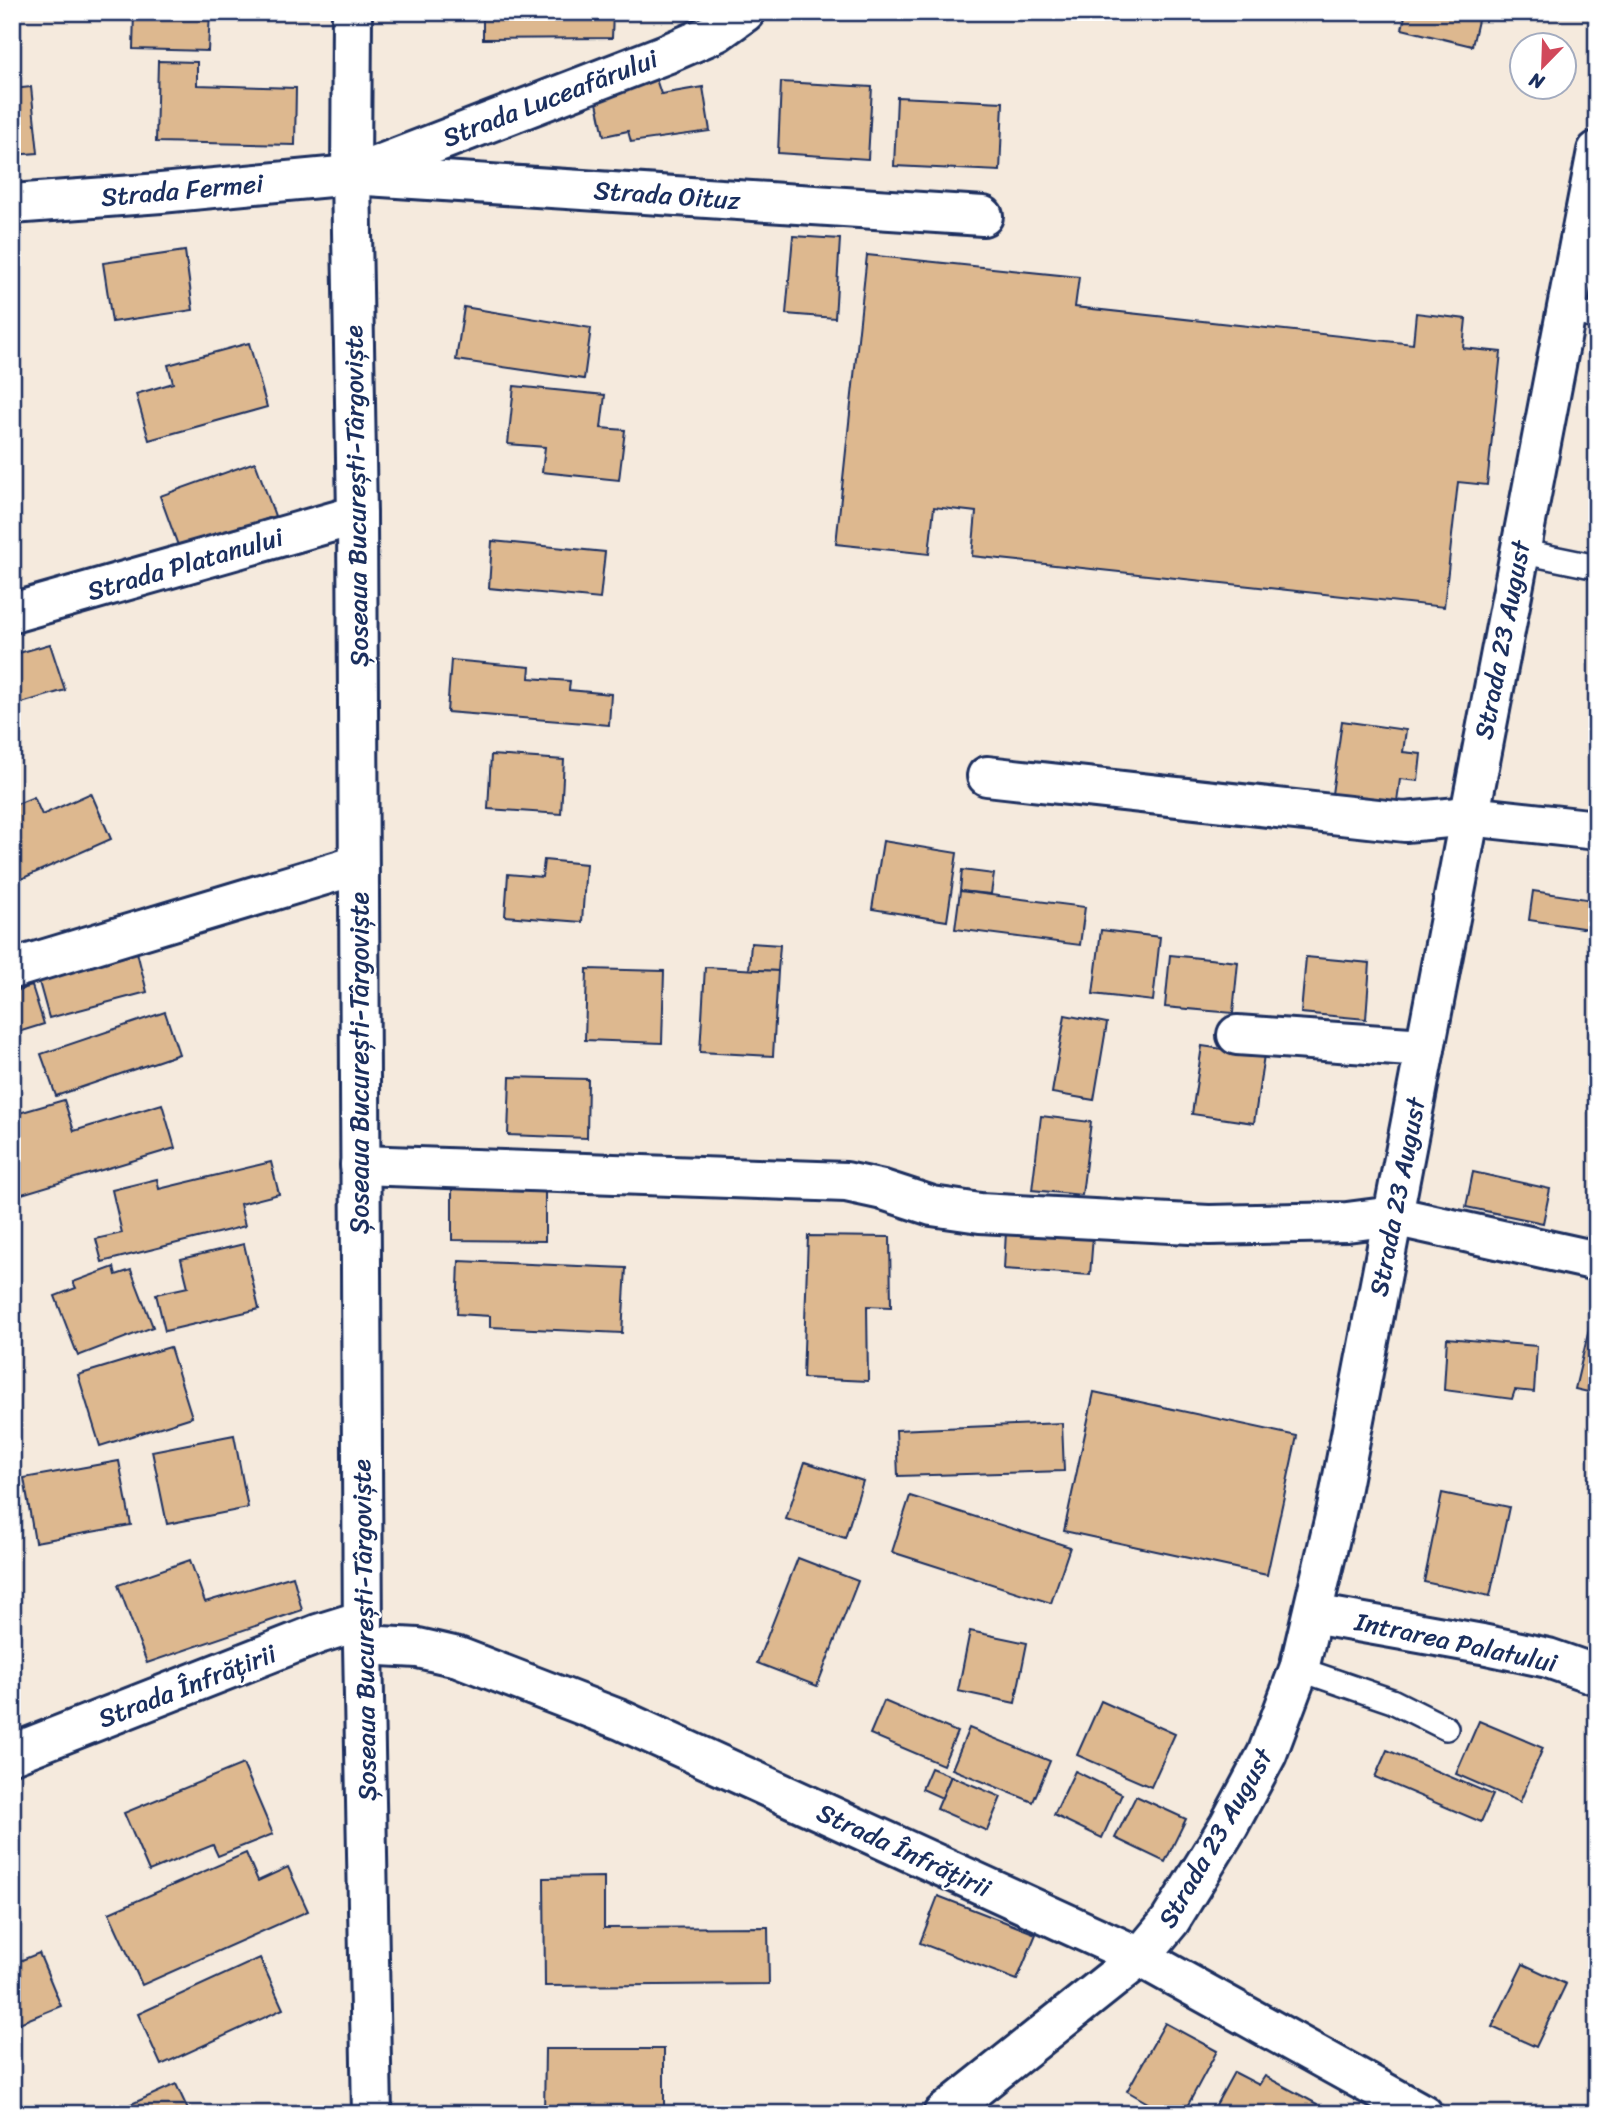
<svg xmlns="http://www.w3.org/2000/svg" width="1609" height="2126" viewBox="0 0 1609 2126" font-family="Sriracha,sans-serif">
	<rect width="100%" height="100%" fill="#f5eadd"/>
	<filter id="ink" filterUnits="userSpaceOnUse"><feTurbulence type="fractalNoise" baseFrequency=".0143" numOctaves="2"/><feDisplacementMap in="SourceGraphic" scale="14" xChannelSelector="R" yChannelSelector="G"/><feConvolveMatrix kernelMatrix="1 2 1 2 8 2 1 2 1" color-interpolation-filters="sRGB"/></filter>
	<g filter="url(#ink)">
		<!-- building -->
		<g fill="#ddb88f" stroke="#1b2f5e" stroke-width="2">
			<polygon points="134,12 210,12 208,51 133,49"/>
			<polygon points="483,12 613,12 612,38 483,39"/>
			<polygon points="1406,12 1480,12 1472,46 1402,29"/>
			<polygon points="158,61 197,62 197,85 296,88 295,145 156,142"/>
			<polygon points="655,76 661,94 703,87 710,131 631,142 628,131 604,136 596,98"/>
			<polygon points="781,82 872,87 868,159 778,153"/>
			<polygon points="31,87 38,153 12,155 12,89"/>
			<polygon points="897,97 1003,102 1000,171 894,166"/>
			<polygon points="793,236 840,239 835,318 786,314"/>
			<polygon points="185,251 193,310 112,322 103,263"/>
			<polygon points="867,255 1079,277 1075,307 1413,344 1416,313 1466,319 1463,348 1501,352 1487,485 1458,482 1444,607 972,556 976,512 934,507 929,554 836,544"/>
			<polygon points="464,307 591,328 584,379 456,360"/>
			<polygon points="249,343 267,407 149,440 136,394 173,383 168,365"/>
			<polygon points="514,386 605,395 601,428 625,430 619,480 542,472 545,447 508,444"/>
			<polygon points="255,462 275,516 180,551 160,496"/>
			<polygon points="492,541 605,552 600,599 489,588"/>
			<polygon points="50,644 65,690 12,706 12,655"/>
			<polygon points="451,660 530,667 529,678 570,681 569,690 611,694 609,725 447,712"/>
			<polygon points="1342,721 1406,730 1403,752 1421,754 1418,781 1400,779 1397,802 1332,794"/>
			<polygon points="491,755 564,760 561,814 488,809"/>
			<polygon points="91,793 111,839 12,883 12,806 34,797 42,815"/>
			<polygon points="883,841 957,853 947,921 872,909"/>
			<polygon points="544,860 586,864 582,922 505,916 508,874 542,877"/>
			<polygon points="962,870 994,874 991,894 960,891"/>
			<polygon points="960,891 1085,907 1080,945 955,929"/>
			<polygon points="1533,891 1593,900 1589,929 1529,920"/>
			<polygon points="1101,930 1160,937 1153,1001 1093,994"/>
			<polygon points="751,943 780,945 778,971 749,970"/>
			<polygon points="135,944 147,992 49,1018 36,971"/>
			<polygon points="1170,955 1238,962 1233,1013 1165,1007"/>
			<polygon points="1306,957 1370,963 1366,1019 1301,1013"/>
			<polygon points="705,967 778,971 773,1056 700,1052"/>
			<polygon points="587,969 664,971 662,1043 585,1040"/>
			<polygon points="32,986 44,1024 12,1034 12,992"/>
			<polygon points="165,1012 179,1054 56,1096 41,1054"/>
			<polygon points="1065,1015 1107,1023 1094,1100 1052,1093"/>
			<polygon points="1202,1046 1264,1055 1254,1123 1192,1114"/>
			<polygon points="510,1077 588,1079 587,1138 508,1135"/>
			<polygon points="64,1100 74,1131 162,1104 175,1148 12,1197 12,1115"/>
			<polygon points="1041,1116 1091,1122 1082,1195 1032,1190"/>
			<polygon points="271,1162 279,1194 240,1204 245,1226 102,1262 96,1239 122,1233 112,1190 157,1179 159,1189"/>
			<polygon points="1473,1172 1550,1189 1543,1223 1466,1207"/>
			<polygon points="452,1186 545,1187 545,1241 452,1240"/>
			<polygon points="1006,1231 1093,1236 1090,1275 1004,1269"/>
			<polygon points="808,1236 890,1237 891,1307 867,1306 868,1381 803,1378"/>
			<polygon points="244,1244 259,1309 165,1331 156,1294 188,1287 181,1259"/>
			<polygon points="459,1261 626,1268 622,1333 490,1327 490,1316 457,1314"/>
			<polygon points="114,1267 116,1275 131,1270 153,1327 78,1356 55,1296 76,1288 73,1282"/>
			<polygon points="1590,1325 1597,1327 1597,1394 1575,1389"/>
			<polygon points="1447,1338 1537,1346 1534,1392 1515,1390 1512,1399 1444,1390"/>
			<polygon points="170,1347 192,1417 100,1446 78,1375"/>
			<polygon points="1094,1392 1297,1436 1267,1575 1064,1531"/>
			<polygon points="1062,1423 1064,1471 898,1476 896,1430"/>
			<polygon points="234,1435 248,1508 167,1524 152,1451"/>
			<polygon points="119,1461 131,1525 35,1542 24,1478"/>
			<polygon points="805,1462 863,1481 845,1538 786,1519"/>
			<polygon points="1442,1493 1509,1507 1490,1596 1424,1582"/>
			<polygon points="910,1496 1070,1547 1051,1603 892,1552"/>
			<polygon points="798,1558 858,1581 817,1686 757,1663"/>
			<polygon points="190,1560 205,1602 293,1576 302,1610 147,1663 118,1585"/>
			<polygon points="970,1631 1027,1643 1015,1703 958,1691"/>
			<polygon points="884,1701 957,1732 943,1765 870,1734"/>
			<polygon points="1101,1701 1175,1734 1151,1787 1077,1755"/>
			<polygon points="1479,1721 1543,1748 1520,1802 1456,1774"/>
			<polygon points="969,1728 1050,1761 1033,1802 952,1769"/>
			<polygon points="1387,1750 1493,1795 1481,1822 1375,1777"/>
			<polygon points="243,1764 273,1834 218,1856 213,1845 149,1871 124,1813"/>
			<polygon points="931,1768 951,1776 942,1798 922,1789"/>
			<polygon points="1075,1771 1122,1794 1102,1838 1054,1815"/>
			<polygon points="951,1776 1001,1797 987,1831 937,1809"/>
			<polygon points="1136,1796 1186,1819 1165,1862 1115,1838"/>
			<polygon points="246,1853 258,1881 288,1867 308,1911 142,1985 109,1913"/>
			<polygon points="604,1877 604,1928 768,1927 769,1984 545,1986 544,1878"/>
			<polygon points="938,1896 1036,1934 1017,1980 920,1943"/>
			<polygon points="39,1953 61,2006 12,2026 12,1964"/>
			<polygon points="260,1958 283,2009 161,2065 138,2014"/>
			<polygon points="1523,1964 1566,1984 1536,2047 1492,2027"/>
			<polygon points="1165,2023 1217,2051 1183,2114 1167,2114 1127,2091"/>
			<polygon points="545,2049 664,2049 664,2114 544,2114"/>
			<polygon points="1234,2072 1259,2085 1265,2076 1317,2104 1312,2114 1211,2114"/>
			<polygon points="176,2084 190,2114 109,2114"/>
		</g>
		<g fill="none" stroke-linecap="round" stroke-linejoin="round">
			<!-- service casing -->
			<g stroke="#1b2f5e" stroke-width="28">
				<g id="service">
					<polyline points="1566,311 1597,317"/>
					<polyline points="1519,551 1597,567"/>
					<polyline points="1299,1669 1392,1701 1446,1728"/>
				</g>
			</g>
			<!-- minor casing -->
			<g stroke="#1b2f5e" stroke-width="44">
				<g id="minor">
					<polyline points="363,171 666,54 717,32 745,12"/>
					<polyline points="12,204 161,193 351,175 983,216"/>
					<polyline points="12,613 357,515"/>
					<polyline points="987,776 1405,822 1469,816 1597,830"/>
					<polyline points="12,969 358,865"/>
					<polyline points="1237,1035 1425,1048"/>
					<polyline points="360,1165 846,1182 883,1190 932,1206 980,1213 1209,1225 1347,1222 1393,1216 1597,1261"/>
					<polyline points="1313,1614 1482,1644 1548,1658 1597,1675"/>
					<polyline points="363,1645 418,1648 458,1657 621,1720 1140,1957 1423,2114"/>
					<polyline points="12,1754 318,1634 363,1620"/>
					<polyline points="943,2114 1140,1957 1170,1921 1229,1825 1267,1754 1299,1669 1337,1508 1597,151"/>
				</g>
			</g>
			<!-- primary casing -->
			<g stroke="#1b2f5e" stroke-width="44">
				<polyline id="primary" points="352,12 351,175 357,515 363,1645 372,2114"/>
			</g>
			<!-- service -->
			<use href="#service" stroke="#fff" stroke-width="23"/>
			<!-- minor -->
			<use href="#minor" stroke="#fff" stroke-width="38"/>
			<!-- primary -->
			<use href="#primary" stroke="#fff" stroke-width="38"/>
		</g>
	</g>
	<g text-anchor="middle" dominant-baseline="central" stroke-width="5" stroke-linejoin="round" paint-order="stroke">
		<!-- street labels -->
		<g font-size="26" fill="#1b2f5e" stroke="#fff">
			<text transform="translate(550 98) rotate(-21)">Strada Luceafărului</text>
			<text transform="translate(182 190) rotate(-5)">Strada Fermei</text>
			<text transform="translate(667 195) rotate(4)">Strada Oituz</text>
			<text transform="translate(356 496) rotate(-91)">Șoseaua București-Târgoviște</text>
			<text transform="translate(185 564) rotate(-16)">Strada Platanului</text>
			<text transform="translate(1502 640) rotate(-79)">Strada 23 August</text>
			<text transform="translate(359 1063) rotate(-90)">Șoseaua București-Târgoviște</text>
			<text transform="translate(1397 1197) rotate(-79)">Strada 23 August</text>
			<text transform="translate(364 1630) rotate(-91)">Șoseaua București-Târgoviște</text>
			<text transform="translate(1456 1642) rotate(12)">Intrarea Palatului</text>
			<text transform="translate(187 1686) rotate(-21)">Strada Înfrățirii</text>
			<text transform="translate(1215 1838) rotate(-60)">Strada 23 August</text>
			<text transform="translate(904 1850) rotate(25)">Strada Înfrățirii</text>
		</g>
	</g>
	<!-- margin -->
	<rect width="1609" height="2126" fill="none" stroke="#fff" stroke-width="42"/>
	<rect x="21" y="21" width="1567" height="2084" fill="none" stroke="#1b2f5e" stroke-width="2.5" filter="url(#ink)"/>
	<!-- north arrow -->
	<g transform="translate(1543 66) rotate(203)"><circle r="33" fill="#ffffff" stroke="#a4acbf" stroke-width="2"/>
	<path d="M0-5L12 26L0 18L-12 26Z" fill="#d1495b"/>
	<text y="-10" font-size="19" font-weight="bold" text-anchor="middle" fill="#1b2f5e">N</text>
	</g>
</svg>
